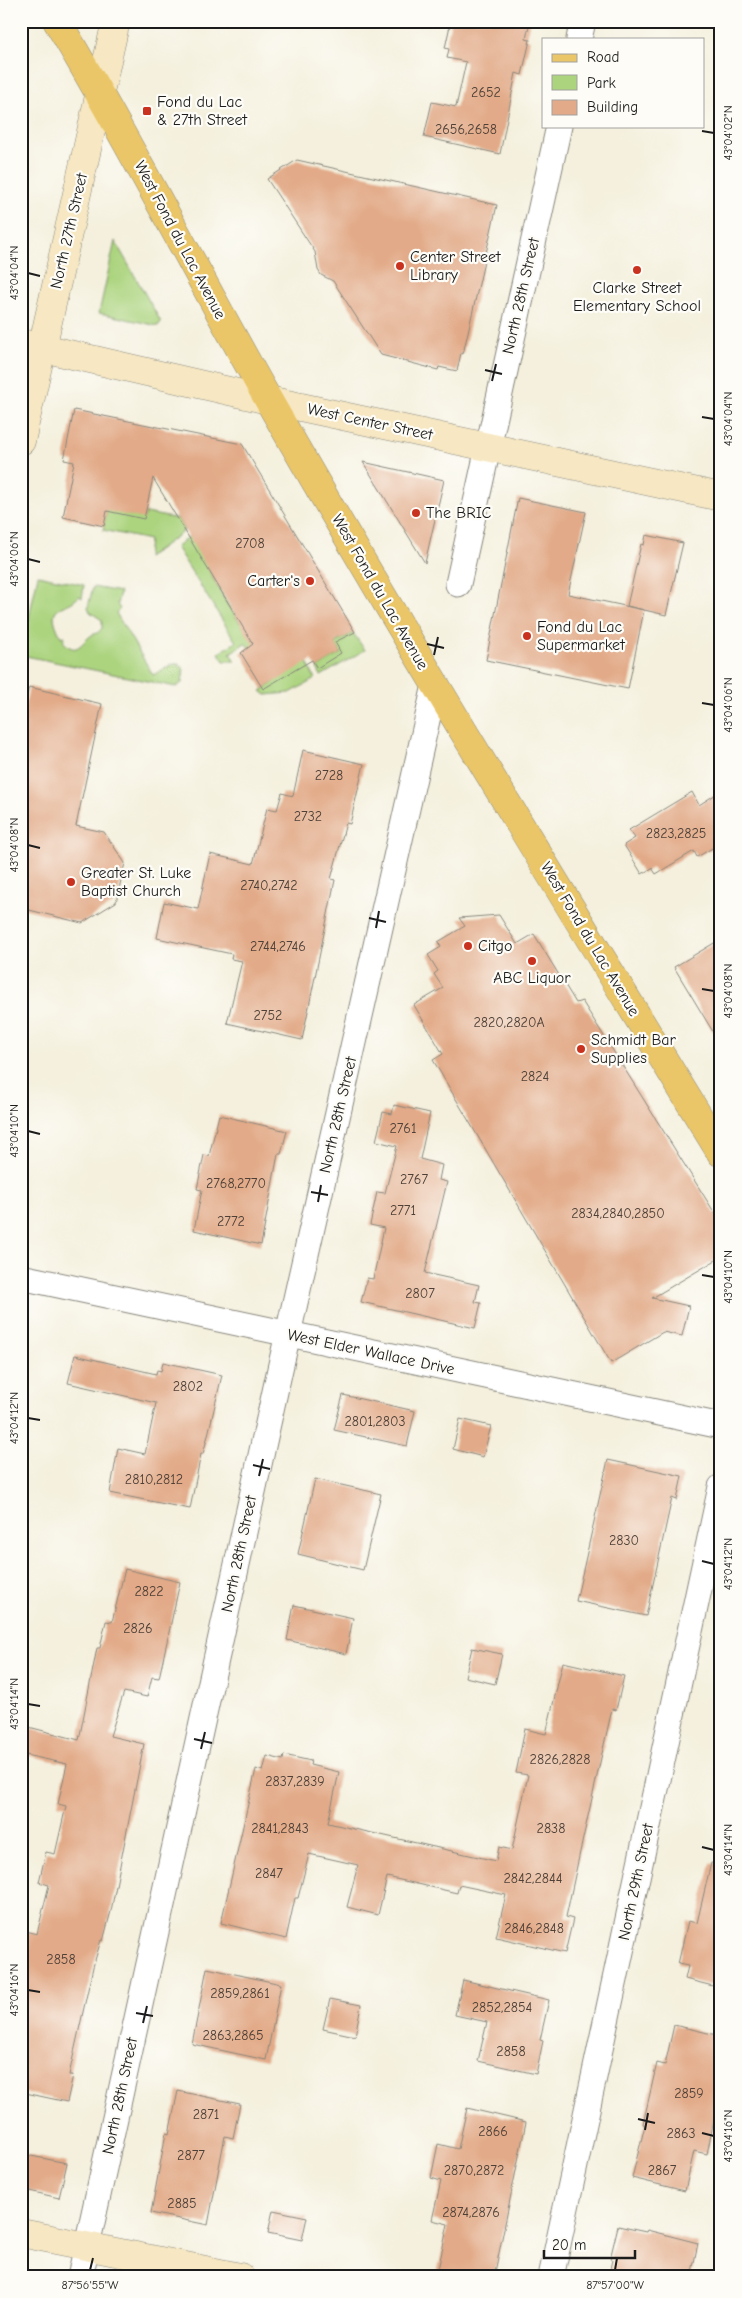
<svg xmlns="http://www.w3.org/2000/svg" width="742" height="2298" viewBox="0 0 742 2298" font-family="'Comic Neue',sans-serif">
	<rect width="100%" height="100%" fill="#fdfcf7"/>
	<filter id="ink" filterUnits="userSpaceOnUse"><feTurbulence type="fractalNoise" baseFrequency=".02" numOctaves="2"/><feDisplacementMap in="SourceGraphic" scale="10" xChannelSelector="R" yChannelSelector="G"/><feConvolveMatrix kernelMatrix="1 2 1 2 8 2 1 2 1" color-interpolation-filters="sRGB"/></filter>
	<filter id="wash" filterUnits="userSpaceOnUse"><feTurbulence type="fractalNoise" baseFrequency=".0096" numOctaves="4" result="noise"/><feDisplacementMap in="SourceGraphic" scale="20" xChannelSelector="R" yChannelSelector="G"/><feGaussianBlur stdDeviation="1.12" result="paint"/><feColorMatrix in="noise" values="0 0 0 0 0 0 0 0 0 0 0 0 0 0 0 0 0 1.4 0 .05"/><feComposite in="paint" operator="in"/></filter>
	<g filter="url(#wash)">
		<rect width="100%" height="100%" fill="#f4f0dd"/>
		<!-- green -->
		<g fill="#acd47f" stroke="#64784e">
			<polygon points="115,241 161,322 158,326 99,313"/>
			<polygon points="108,505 125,514 144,518 146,513 178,519 184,531 147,558 149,540 103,530"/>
			<path d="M192 534C209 572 228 613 257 643L249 648 245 643 230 653 235 661H224L219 653 236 642 176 547Z"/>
			<path d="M38 575 84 585 82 598 79 596C67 612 42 600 61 637L65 636 63 641C77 657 80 643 92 635 96 633 99 633 102 628V620L90 612 88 607 93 587 120 592 117 604 120 609 116 613 153 675 173 664H179L184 670 182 683 176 687 21 655Z"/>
			<polygon points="353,633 365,650 321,676 317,668 341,653 335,643"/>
			<polygon points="306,660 315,679 290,693 266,695 261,691"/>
		</g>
		<g id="blocks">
			<!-- building -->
			<g fill="#e2aa88">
				<polygon points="451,21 530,21 526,39 530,40 522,75 516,73 500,154 424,137 432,102 456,107 466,62 447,58 449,49 445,48"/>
				<polygon points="297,160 497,205 463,354 461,353 457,371 439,367 438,370 381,355 333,281 321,275 318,270 315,252 267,179"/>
				<polygon points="74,410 242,444 355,632 335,642 341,653 317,668 312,660 263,689 241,653 253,644 153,478 144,519 107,511 104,526 63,517 74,462 64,460"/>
				<polygon points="363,462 444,480 425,563"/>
				<polygon points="518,498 586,512 568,594 644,610 628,689 486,660"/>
				<polygon points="646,535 683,543 666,615 627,606 641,544 644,545"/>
				<polygon points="29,687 102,704 76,826 104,832 125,863 116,902 82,923 21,908 21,722"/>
				<polygon points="303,750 364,764 350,824 346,823 331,879 335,880 302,1040 227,1023 242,961 231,959 232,954 157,938 164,902 198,909 210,854 253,864 267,808 277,810 282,793 293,796"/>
				<polygon points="721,791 721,843 697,857 694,851 656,874 652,868 642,874 624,845 635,838 629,830 692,792 699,805"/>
				<polygon points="499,915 517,944 534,934 576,1003 582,1001 721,1223 721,1257 652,1298 689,1306 682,1336 663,1332 611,1363 433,1060 443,1054 414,1005 443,988 434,974 438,971 428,955 441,947 438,942 465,926 459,918"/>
				<polygon points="721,939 721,1045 674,967"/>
				<polygon points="394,1105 430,1113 420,1159 442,1165 439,1180 447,1182 425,1273 479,1285 475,1302 481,1303 475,1328 361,1302 367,1278 373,1279 384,1228 370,1225 377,1192 385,1193 397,1146 376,1141 383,1112 392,1114"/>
				<polygon points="219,1115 287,1131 281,1154 278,1154 261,1245 194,1230 202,1190 197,1189 204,1155 209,1156"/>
				<polygon points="75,1355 156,1374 157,1370 161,1371 163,1362 222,1375 208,1435 203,1454 201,1454 190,1509 110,1493 118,1448 145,1454 156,1403 68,1383"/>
				<polygon points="343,1395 415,1411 407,1446 334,1430"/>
				<polygon points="460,1419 491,1426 483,1457 453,1449"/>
				<polygon points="608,1460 682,1476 677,1500 672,1498 646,1616 576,1601"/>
				<polygon points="315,1479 381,1494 363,1570 298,1554"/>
				<polygon points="125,1569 180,1582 159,1678 152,1677 147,1697 124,1692 110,1736 144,1744 111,1911 103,1941 101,1940 93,1967 69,2075 73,2075 67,2102 21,2092 21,1946 25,1931 37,1934 49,1885 39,1882 46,1852 55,1854 66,1806 58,1804 67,1764 21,1754 21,1725 79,1740 97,1648 100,1648 106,1621 112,1622"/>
				<polygon points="294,1605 353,1618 346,1654 287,1640"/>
				<polygon points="472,1648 502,1654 495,1684 465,1677"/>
				<polygon points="563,1662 624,1676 616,1710 612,1709 580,1852 566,1917 573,1919 565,1953 496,1937 506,1895 459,1885 457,1893 387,1877 378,1915 347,1907 358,1865 309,1854 298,1898 295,1898 286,1939 221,1923 256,1769 263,1771 267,1756 283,1760 284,1755 311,1761 310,1765 339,1772 328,1823 496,1861 499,1847 512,1850 528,1775 516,1773 525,1729 546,1734"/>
				<polygon points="711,1863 721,1864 721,1988 685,1979 688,1966 678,1964 688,1921 697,1923"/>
				<polygon points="207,1968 281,1984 266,2060 192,2044"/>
				<polygon points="463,1980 549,2000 540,2040 543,2041 536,2074 478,2061 487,2022 455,2015"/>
				<polygon points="330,1999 361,2005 355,2036 323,2029"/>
				<polygon points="674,2025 721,2036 721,2086 707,2154 694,2151 685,2191 632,2178 645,2125 643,2124 657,2063 665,2065"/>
				<polygon points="178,2091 240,2104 233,2138 225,2136 208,2225 151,2213 166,2133 169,2134"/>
				<polygon points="467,2108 526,2122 494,2277 450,2277 437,2274 448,2224 432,2220 441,2181 431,2178 438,2144 458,2149"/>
				<polygon points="21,2154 67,2163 59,2198 21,2189"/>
				<polygon points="273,2210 307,2217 302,2240 268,2233"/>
				<polygon points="618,2226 646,2232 647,2230 698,2243 691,2277 609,2277 613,2260 610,2259"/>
			</g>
		</g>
	</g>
	<g filter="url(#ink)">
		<use href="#blocks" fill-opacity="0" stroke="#88867c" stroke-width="1"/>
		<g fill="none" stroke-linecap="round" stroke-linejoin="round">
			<!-- street casing -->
			<g stroke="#88867c" stroke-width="27">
				<g id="street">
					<polyline points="579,39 583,21"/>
					<polyline points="458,584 559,126"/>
					<polyline points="21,1277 721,1426"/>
					<polyline points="80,2277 280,1369 435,685"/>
					<polyline points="551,2277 721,1487"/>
				</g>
			</g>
			<!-- secondary casing -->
			<g stroke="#88867c" stroke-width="29">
				<g id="secondary">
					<polyline points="21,343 268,400 721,497"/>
					<polyline points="21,441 116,21"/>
					<polyline points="21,2233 240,2277"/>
				</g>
			</g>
			<!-- primary casing -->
			<g stroke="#88867c" stroke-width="29">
				<path id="primary" d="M57 21C132 146 197 275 269 401 414 655 568 903 721 1153"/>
			</g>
			<!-- street -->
			<use href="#street" stroke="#fff" stroke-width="25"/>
			<!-- secondary -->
			<use href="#secondary" stroke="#f7e8c3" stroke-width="28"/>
			<!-- primary -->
			<use href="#primary" stroke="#eac669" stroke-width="28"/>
		</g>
	</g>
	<!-- ticks -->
	<path fill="none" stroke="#1c1c1c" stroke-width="2" d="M702 131 714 133M28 273 40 276M485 370 502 374M492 381 496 364M702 417 714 419M28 559 40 562M427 644 444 648M434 655 438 637M702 703 714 705M28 845 40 848M369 918 386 922M376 928 379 911M702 989 714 991M28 1131 40 1134M311 1192 328 1195M318 1202 321 1185M702 1275 714 1277M28 1418 40 1420M253 1465 270 1469M259 1476 263 1459M702 1561 714 1564M28 1704 40 1706M194 1739 212 1743M201 1749 205 1732M702 1847 714 1850M28 1990 40 1992M136 2013 153 2016M143 2023 147 2006M638 2119 655 2123M645 2130 648 2113M702 2133 714 2136M90 2270 93 2258M615 2270 617 2258"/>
	<!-- markers -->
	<g fill="#c8321e" stroke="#fdfcf7" stroke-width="2">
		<rect x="142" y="106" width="10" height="10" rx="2.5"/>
		<circle cx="400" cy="266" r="5"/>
		<circle cx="637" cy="270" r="5"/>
		<circle cx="416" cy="513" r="5"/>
		<circle cx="310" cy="581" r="5"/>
		<circle cx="527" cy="636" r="5"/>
		<circle cx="71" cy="882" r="5"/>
		<circle cx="468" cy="946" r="5"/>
		<circle cx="532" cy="961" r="5"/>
		<circle cx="581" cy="1049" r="5"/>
	</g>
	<g text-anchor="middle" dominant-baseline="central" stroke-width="4.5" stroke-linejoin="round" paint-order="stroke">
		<!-- number labels -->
		<g font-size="14" fill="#4e4037">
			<text x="486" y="92">2652</text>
			<text x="466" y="129">2656,2658</text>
			<text x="250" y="543">2708</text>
			<text x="329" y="775">2728</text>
			<text x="308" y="816">2732</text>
			<text x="676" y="833">2823,2825</text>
			<text x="269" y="885">2740,2742</text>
			<text x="278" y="946">2744,2746</text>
			<text x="268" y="1015">2752</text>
			<text x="509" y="1022">2820,2820A</text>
			<text x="535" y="1076">2824</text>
			<text x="403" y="1128">2761</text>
			<text x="414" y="1179">2767</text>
			<text x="236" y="1183">2768,2770</text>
			<text x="403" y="1210">2771</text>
			<text x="618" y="1213">2834,2840,2850</text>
			<text x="231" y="1221">2772</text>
			<text x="420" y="1293">2807</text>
			<text x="188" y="1386">2802</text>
			<text x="375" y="1421">2801,2803</text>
			<text x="154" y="1479">2810,2812</text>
			<text x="624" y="1540">2830</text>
			<text x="149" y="1591">2822</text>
			<text x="138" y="1628">2826</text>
			<text x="560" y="1759">2826,2828</text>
			<text x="295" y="1781">2837,2839</text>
			<text x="280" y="1828">2841,2843</text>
			<text x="551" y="1828">2838</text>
			<text x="269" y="1873">2847</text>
			<text x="533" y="1878">2842,2844</text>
			<text x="534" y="1928">2846,2848</text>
			<text x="61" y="1959">2858</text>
			<text x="240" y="1993">2859,2861</text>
			<text x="502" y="2007">2852,2854</text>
			<text x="233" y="2035">2863,2865</text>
			<text x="511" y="2051">2858</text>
			<text x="689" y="2093">2859</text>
			<text x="206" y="2114">2871</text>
			<text x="493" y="2131">2866</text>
			<text x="681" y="2133">2863</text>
			<text x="191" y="2155">2877</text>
			<text x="474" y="2170">2870,2872</text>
			<text x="662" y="2170">2867</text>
			<text x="182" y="2203">2885</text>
			<text x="471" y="2212">2874,2876</text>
		</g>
		<!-- poi labels -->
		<g font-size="16" fill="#1c1c1c" stroke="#fdfcf7" text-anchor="start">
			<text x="157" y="102">Fond du Lac<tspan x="157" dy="18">&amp; 27th Street</tspan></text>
			<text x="410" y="257">Center Street<tspan x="410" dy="18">Library</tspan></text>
			<text x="637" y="288" text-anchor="middle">Clarke Street<tspan x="637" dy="18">Elementary School</tspan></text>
			<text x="426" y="513">The BRIC</text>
			<text x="300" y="581" text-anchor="end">Carter's</text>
			<text x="537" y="627">Fond du Lac<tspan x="537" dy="18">Supermarket</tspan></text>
			<text x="81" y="873">Greater St. Luke<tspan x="81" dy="18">Baptist Church</tspan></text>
			<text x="478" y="946">Citgo</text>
			<text x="532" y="978" text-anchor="middle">ABC Liquor</text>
			<text x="591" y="1040">Schmidt Bar<tspan x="591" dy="18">Supplies</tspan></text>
		</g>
		<!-- street labels -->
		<g font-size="16" fill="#1c1c1c" stroke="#fdfcf7">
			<text transform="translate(69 231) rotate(-77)">North 27th Street</text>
			<text transform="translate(180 240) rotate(62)">West Fond du Lac Avenue</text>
			<text transform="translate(521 296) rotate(-77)">North 28th Street</text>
			<text transform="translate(370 422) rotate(12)">West Center Street</text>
			<text transform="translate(380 592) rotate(60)">West Fond du Lac Avenue</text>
			<text transform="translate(590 939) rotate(59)">West Fond du Lac Avenue</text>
			<text transform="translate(338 1115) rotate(-77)">North 28th Street</text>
			<text transform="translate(371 1352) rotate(12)">West Elder Wallace Drive</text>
			<text transform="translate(239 1554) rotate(-78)">North 28th Street</text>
			<text transform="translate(636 1882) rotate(-78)">North 29th Street</text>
			<text transform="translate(120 2096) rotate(-78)">North 28th Street</text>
		</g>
	</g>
	<!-- margin -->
	<rect width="742" height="2298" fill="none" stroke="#fdfcf7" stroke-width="55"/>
	<!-- legend -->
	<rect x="542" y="38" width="162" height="90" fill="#fdfcf7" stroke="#a3a29f"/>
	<rect x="552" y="54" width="25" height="8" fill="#eac669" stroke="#a3a29f"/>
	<text x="587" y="62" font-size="15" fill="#1c1c1c">Road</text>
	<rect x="552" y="75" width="25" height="15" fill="#acd47f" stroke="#a3a29f"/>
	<text x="587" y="88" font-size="15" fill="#1c1c1c">Park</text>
	<rect x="552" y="100" width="25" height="15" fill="#e2aa88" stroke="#a3a29f"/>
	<text x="587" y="112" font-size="15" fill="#1c1c1c">Building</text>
	<!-- scale -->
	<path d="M544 2250v8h91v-8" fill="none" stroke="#1c1c1c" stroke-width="2.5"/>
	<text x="552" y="2250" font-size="15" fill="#1c1c1c" stroke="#fdfcf7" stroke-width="4" paint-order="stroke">20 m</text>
	<rect x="28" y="28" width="686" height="2242" fill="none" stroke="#1c1c1c" stroke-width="2"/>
	<g font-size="12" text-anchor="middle" fill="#1c1c1c">
		<text transform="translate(728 133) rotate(-90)" y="4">43°04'02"N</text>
		<text transform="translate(14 273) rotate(-90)" y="4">43°04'04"N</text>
		<text transform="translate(728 419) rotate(-90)" y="4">43°04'04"N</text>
		<text transform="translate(14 559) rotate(-90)" y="4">43°04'06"N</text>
		<text transform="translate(728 705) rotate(-90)" y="4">43°04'06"N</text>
		<text transform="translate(14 845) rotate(-90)" y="4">43°04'08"N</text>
		<text transform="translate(728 991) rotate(-90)" y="4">43°04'08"N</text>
		<text transform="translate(14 1131) rotate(-90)" y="4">43°04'10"N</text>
		<text transform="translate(728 1277) rotate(-90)" y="4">43°04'10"N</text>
		<text transform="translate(14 1418) rotate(-90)" y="4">43°04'12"N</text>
		<text transform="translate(728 1564) rotate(-90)" y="4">43°04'12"N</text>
		<text transform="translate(14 1704) rotate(-90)" y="4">43°04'14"N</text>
		<text transform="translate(728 1850) rotate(-90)" y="4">43°04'14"N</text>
		<text transform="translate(14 1990) rotate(-90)" y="4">43°04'16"N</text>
		<text transform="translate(728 2136) rotate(-90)" y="4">43°04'16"N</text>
		<text x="90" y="2289">87°56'55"W</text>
		<text x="615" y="2289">87°57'00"W</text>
	</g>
</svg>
